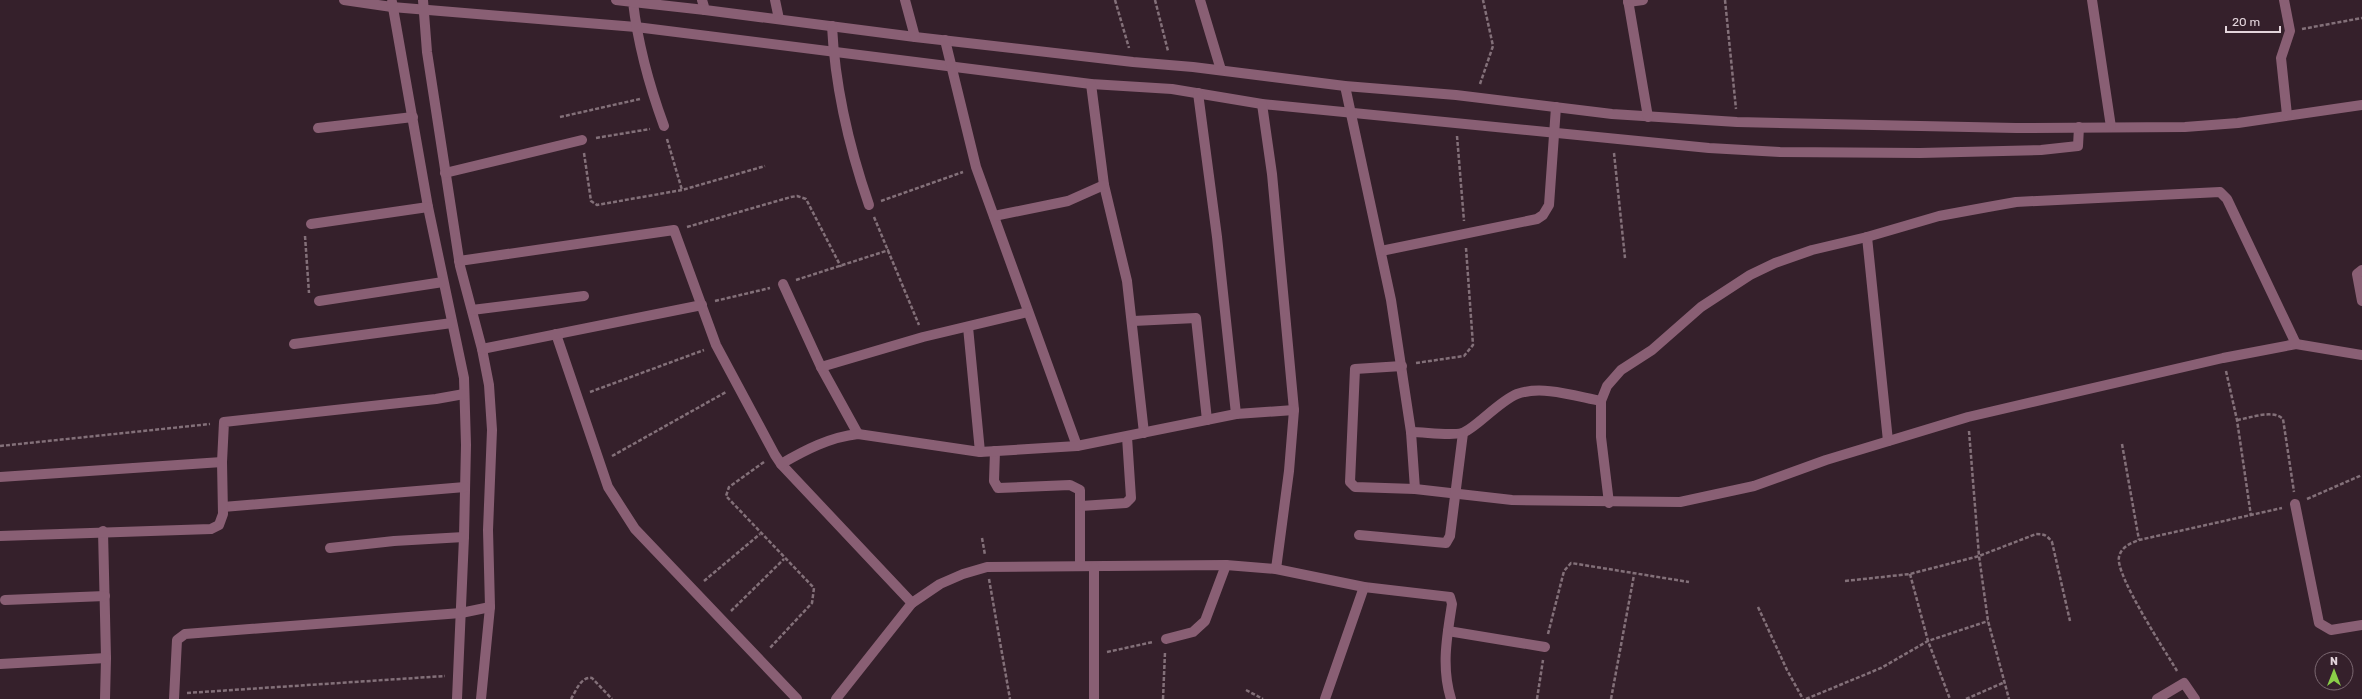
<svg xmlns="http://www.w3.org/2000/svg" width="2362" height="699" viewBox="0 0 2362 699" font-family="Rubik,sans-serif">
	<rect width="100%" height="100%" fill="#35202b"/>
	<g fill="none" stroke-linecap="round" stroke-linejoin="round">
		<!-- path -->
		<g stroke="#837079" stroke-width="2.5" stroke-dasharray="4 2" stroke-linecap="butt">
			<polyline points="1115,0 1129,48"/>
			<polyline points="1155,0 1168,51"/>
			<polyline points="1725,0 1736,109"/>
			<polyline points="2302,29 2362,18"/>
			<polyline points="1480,84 1493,46 1483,0"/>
			<polyline points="560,117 640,99"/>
			<polyline points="1457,136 1464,221"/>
			<polyline points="596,138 650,129"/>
			<polyline points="667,139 682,190"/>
			<polyline points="584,153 591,201 597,205 682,190 765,166"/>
			<polyline points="1614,153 1625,258"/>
			<polyline points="881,201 963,172"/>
			<polyline points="874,217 919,325"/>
			<polyline points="687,227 791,197 797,196 806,199 841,267"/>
			<polyline points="305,236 309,293"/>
			<polyline points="796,280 889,250"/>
			<polyline points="715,301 770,288"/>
			<polyline points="1416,363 1464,356 1473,345 1466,248"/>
			<polyline points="2226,371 2237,420 2251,516"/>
			<polyline points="590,392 704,350"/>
			<path d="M2237 420C2250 418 2273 409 2283 419L2294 492"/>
			<polyline points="1969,431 1979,556 1988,621 2009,699"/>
			<polyline points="2122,444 2139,540"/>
			<polyline points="0,446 210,424"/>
			<polyline points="612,456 726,392"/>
			<polyline points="764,462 729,487 726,496 814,588 812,603 769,649"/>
			<polyline points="2307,499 2362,475"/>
			<polyline points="982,538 985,555"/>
			<polyline points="1910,574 1928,641 1950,699"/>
			<polyline points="989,579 1010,699"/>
			<polyline points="704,581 760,534"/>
			<path d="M1845 581 1910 574 1979 556 2036 534C2044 534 2047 535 2052 542L2070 621"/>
			<polyline points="1758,607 1787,670 1803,699"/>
			<polyline points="731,611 784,559"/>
			<polyline points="1548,634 1564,571 1571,563 1689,582"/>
			<polyline points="1107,652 1153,642"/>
			<path d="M2177 671C2166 652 2115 575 2119 557 2121 547 2131 543 2139 540L2282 508"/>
			<polyline points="1246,690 1263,699"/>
			<polyline points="187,693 445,676"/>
			<path d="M571 699C576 691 581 676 592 678L612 699"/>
			<polyline points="1163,699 1165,652"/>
			<polyline points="1537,699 1543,660"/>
			<polyline points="1611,699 1634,575"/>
			<polyline points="1806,699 1881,668 1928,641 1988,621"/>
			<polyline points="1966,699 2005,682"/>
		</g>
		<!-- minor -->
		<g stroke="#895f74" stroke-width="10">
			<polyline points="344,0 392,7 636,27 1091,84 1172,89 1262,104 1709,148 1780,152 1920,153 2041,150 2078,146 2079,127"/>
			<polyline points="423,0 427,52 460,266 482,349 489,385 492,430 488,530 490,607 481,699"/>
			<path d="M616 0 633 2C638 45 649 85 664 126"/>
			<polyline points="702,0 705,10 915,37 1133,62 1193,67 1345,86 1456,95 1612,114 1737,122 2016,128 2185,127 2238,123 2362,105"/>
			<polyline points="775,0 779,19"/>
			<polyline points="905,0 915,37"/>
			<polyline points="1200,0 1221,70"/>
			<polyline points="1628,0 1648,117"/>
			<polyline points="2092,0 2111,127"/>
			<polyline points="2284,0 2290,31 2281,58 2287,115"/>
			<polyline points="392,2 428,207 464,378 466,445 464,537 457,699"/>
			<polyline points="633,2 705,10"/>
			<polyline points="1628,2 1643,0"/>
			<path d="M832 26C835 88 849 147 869 205"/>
			<polyline points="945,40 976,167 1077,446"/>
			<polyline points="1091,84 1104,185 1127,281 1144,433"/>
			<polyline points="1345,86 1391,300 1411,432 1415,489"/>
			<polyline points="1198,93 1217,237 1236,414"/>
			<polyline points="1262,104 1272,174 1294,410 1289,471 1276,569"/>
			<polyline points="318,128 413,117"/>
			<polyline points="445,173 582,140"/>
			<polyline points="994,216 1068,201 1104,185"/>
			<polyline points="311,224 428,207"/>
			<polyline points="1867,237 1888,441"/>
			<polyline points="1381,251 1537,219 1543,215 1549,205 1556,107"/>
			<polyline points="459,261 674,230 716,345 775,455 781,464 912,603"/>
			<polyline points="2362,270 2357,274 2362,301"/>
			<polyline points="783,284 821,367 858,434"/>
			<polyline points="319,301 443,282"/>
			<polyline points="472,310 584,296"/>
			<polyline points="1133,321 1196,318 1207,420"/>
			<polyline points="968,327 980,452"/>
			<polyline points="556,334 608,487 635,529 797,699"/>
			<polyline points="294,344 452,323"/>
			<polyline points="482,349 702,305"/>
			<polyline points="1402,366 1355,369 1350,482 1355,487 1415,489 1512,500 1680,502 1754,486 1826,460 1968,417 2223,358 2296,344 2362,355"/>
			<polyline points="821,367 923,337 1028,312"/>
			<path d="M1411 432C1425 432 1449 436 1462 433 1474 430 1499 401 1517 394 1542 385 1575 396 1601 401"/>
			<polyline points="995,451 994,481 998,488 1070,485 1080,490 1080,566"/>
			<path d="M781 464C805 450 830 437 858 434L980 452 1077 446 1236 414 1294 410"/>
			<polyline points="0,477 222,462"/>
			<polyline points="1609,503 1601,437 1601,401 1607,386 1621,370 1652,350 1701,307 1750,275 1775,263 1812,250 1867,237 1939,216 1988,207 2016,202 2220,192 2227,199 2296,344"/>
			<polyline points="2295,504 2319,623 2331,630 2362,625"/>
			<polyline points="1081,506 1126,503 1131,498 1127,437"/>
			<polyline points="223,507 465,487"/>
			<polyline points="103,531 106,658 105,699"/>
			<polyline points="1359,535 1446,543 1450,536 1463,433"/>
			<polyline points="0,536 211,529 219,525 223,514 222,462 224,422 436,399 464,394"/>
			<polyline points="330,548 394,541 464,537"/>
			<polyline points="5,600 105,596"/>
			<polyline points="1448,631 1545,647"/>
			<polyline points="1166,639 1193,632 1205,621 1226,565"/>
			<polyline points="0,664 106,658"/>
			<polyline points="174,699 177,640 185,634 461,613 490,607"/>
			<path d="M836 699 912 603 940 584 963 574 987 567 1226 565 1276 569 1364 587 1450 597 1452 604C1447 636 1441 667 1451 699"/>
			<polyline points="1094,699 1094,567"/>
			<polyline points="1325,699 1364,587"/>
			<polyline points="2157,699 2184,683 2195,699"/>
		</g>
	</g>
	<!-- north arrow -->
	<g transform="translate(2334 671)"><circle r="19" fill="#35202b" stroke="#7b6871"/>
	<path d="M0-3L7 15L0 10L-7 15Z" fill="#8ace48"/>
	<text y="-6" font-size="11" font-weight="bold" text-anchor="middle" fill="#e3d4db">N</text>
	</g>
	<!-- scale -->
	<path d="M2226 26v6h54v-6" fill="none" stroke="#e3d4db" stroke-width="2"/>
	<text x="2232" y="26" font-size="12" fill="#e3d4db" stroke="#35202b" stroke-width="3" paint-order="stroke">20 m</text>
</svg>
